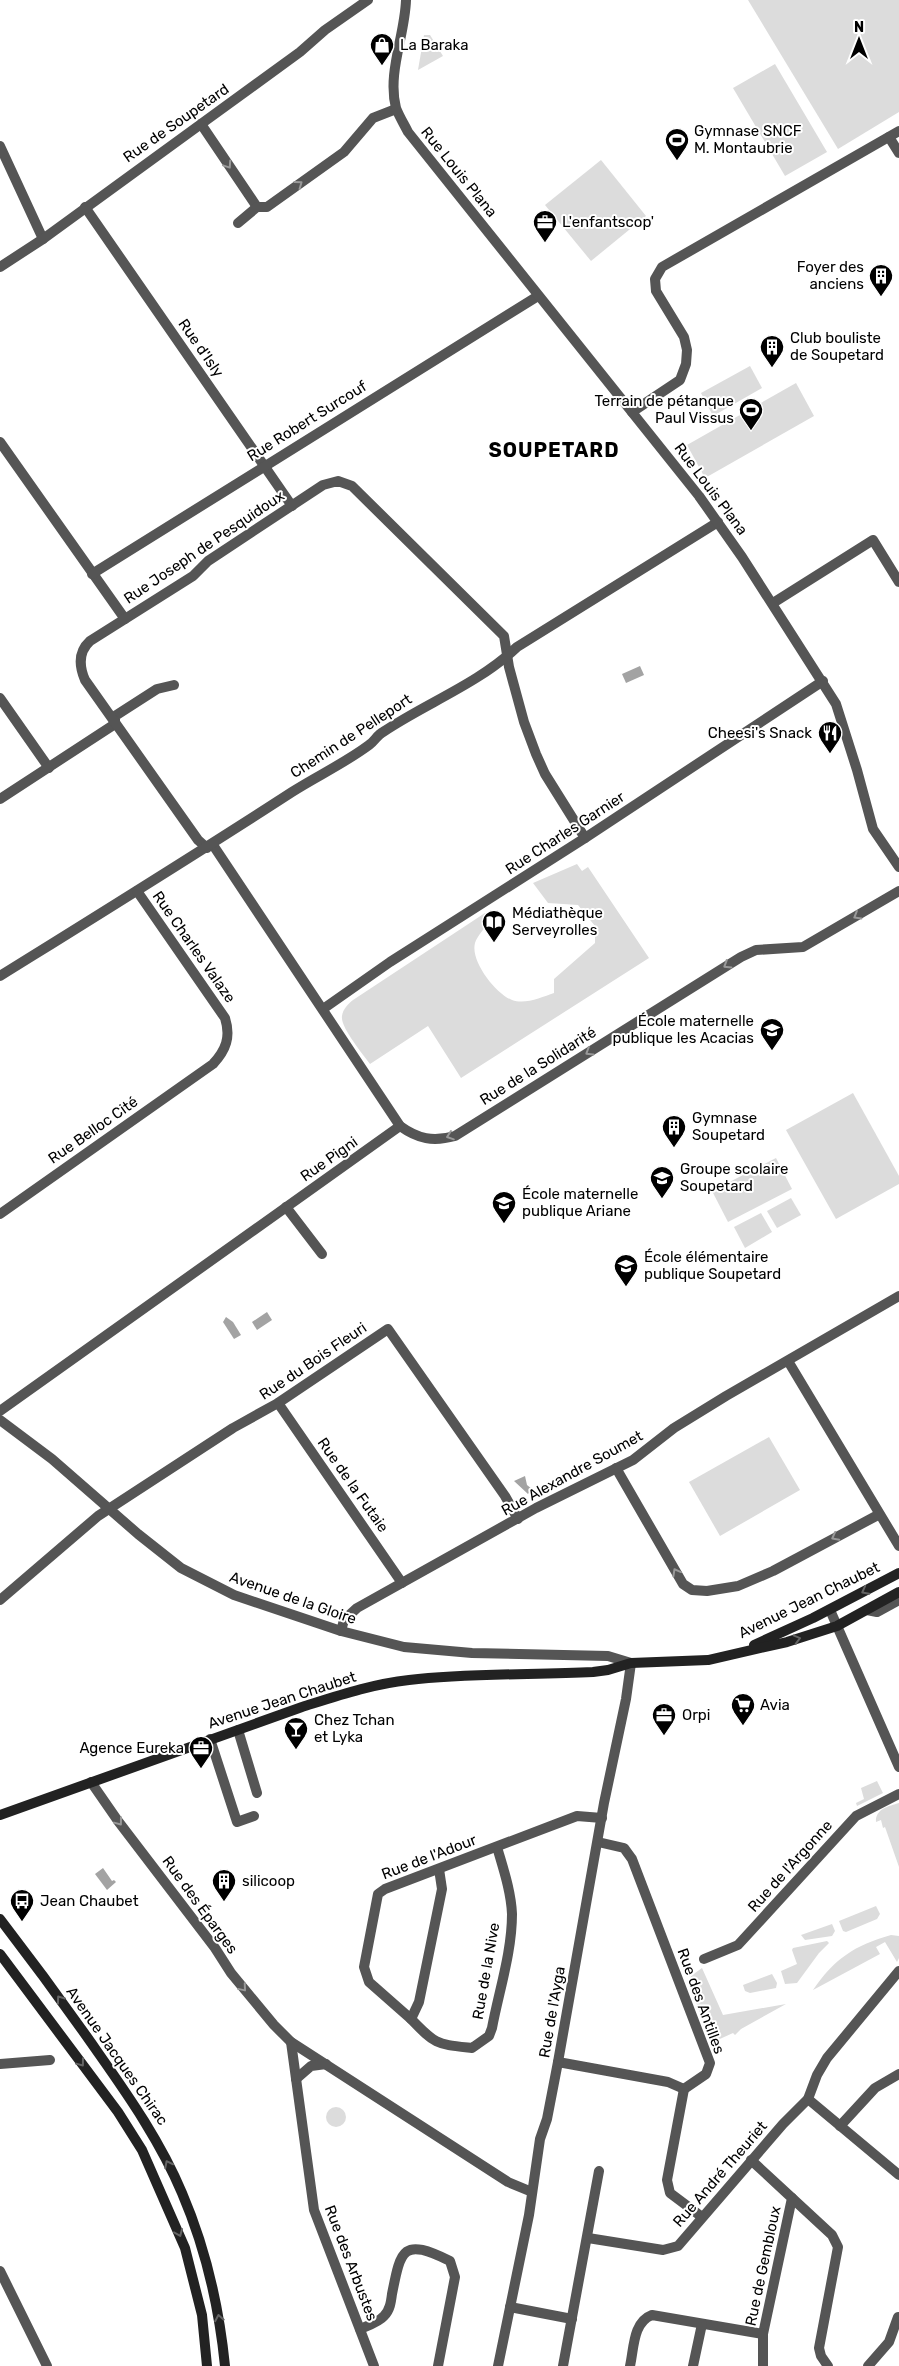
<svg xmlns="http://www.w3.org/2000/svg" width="899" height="2366" viewBox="0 0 899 2366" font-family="Rubik,sans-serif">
	<rect width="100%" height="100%" fill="#fff"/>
	<!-- green -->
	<g fill="#dcdcdc">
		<polygon points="748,0 899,0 899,112 838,149"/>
		<polygon points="424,35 430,35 443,56 418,70"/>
		<polygon points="775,64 827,152 785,176 733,88"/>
		<polygon points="601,160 646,216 591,261 545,205"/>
		<polygon points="750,366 762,388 713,416 701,393"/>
		<polygon points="796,383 814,416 705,478 687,445"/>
		<path d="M577 864 582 871 588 867 649 958 461 1078 428 1026 370 1064C363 1054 340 1027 342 1016 343 1009 348 1004 353 1000L485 913 490 920C486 927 477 936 475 943 470 961 496 994 512 1000 525 1005 542 997 554 993V979L595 943V926L578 905 548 903 533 883Z"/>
		<polygon points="853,1093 899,1176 899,1184 836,1219 786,1130"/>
		<polygon points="776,1158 792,1189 728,1222 712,1191"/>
		<polygon points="791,1198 801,1215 777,1228 767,1211"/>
		<polygon points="761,1213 772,1232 745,1248 734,1227"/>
		<polygon points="769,1437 800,1490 720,1536 689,1482"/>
		<polygon points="877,1781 883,1793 857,1806 856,1803 864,1799 861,1788"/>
		<path d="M899 1803V1867L885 1827 883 1828 881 1820 876 1822C875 1809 889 1806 899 1803Z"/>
		<polygon points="876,1906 880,1914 877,1919 846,1932 843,1931 839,1921"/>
		<polygon points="832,1924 835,1931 832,1936 805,1940 801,1935"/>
		<path d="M891 1935 899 1936V1958L897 1962 885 1942 876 1947 880 1954 813 1990C834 1959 855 1945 891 1935Z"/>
		<polygon points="827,1941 829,1943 819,1953 797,1983 785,1984 781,1971 797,1964 792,1950 793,1948"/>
		<polygon points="702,1968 723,2015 786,2004 741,2029 735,2035 733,2033 711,2043 689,1983 691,1976"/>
		<polygon points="772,1974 777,1983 776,1988 750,1993 745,1991 743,1985"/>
		<circle cx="336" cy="2117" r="10"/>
	</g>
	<!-- water -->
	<g fill="#a3a3a3">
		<polygon points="640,666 644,675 626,683 622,674"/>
		<polygon points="267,1312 272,1320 257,1330 252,1322"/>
		<polygon points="226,1317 233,1322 241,1335 234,1339 223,1322"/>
		<polygon points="525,1476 527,1485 532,1489 528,1494 514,1481"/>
		<polygon points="103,1868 112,1881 114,1880 116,1882 107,1890 95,1874"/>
	</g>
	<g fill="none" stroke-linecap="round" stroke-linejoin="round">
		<!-- minor -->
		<g stroke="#555" stroke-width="10">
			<polyline points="201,124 257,207"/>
			<polyline points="889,137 899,153"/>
			<polyline points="0,146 43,239"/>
			<polyline points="85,207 292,506"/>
			<polyline points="238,223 257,207 267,207 344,152 373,118 396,109"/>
			<polyline points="0,267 43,239 201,124 300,52 325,30 368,0"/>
			<polyline points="632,412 680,380 686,364 687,350 684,337 656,291 655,279 662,267 899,131"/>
			<polyline points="0,442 125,619"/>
			<polyline points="92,574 538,296"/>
			<polyline points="773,603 873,540 899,582"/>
			<polyline points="0,698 49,768"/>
			<polyline points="0,799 115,724 115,716 157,689 174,685"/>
			<path d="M213 845 400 1126C418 1139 433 1142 455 1136L741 957 756 950 803 947 899 891"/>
			<path d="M207 848 198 840 85 680C79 666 78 652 90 641L193 576 208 561 323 485 338 481 352 486 504 636 509 667 524 722 536 754 545 774 585 838"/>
			<path d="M0 976C98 915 195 855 292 792 317 776 345 763 369 745 375 741 377 735 383 732 426 703 478 684 517 647L718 522"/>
			<polyline points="323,1009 390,962 585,838 823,681"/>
			<polyline points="286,1207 322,1254"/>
			<path d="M0 1214 213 1064C226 1050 231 1037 225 1018L137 891"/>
			<polyline points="788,1361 899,1546"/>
			<polyline points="278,1403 402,1583"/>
			<polyline points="0,1411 400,1126"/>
			<polyline points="616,1468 683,1584 692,1590 707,1591 738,1586 773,1571 878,1515"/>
			<polyline points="0,1600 98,1516 233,1428 278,1403 388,1329 505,1496 518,1519"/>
			<polyline points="830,1610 899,1767"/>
			<polyline points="867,1610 877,1612 899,1600"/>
			<polyline points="341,1631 344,1620 357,1608 536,1508 633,1460 674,1428 726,1396 899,1296"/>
			<polyline points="238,1730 257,1793"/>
			<polyline points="210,1739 237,1822 254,1816"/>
			<polyline points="91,1782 118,1821 215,1948 231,1973 274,2025 291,2042 508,2182 532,2192"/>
			<path d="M439 1869 442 1889 419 2002 411 2019C436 2045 436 2044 472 2048L489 2036 492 2028C499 1991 512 1952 512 1914 511 1891 503 1868 497 1847"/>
			<polyline points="704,1959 738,1945 856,1816 899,1794"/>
			<polyline points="411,2019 369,1982 364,1967 378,1894 385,1889 577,1816 602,1818"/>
			<polyline points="291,2042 314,2210 374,2366"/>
			<polyline points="558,2062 668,2082 684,2089 706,2074 710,2063 632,1859 624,1848 598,1842"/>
			<polyline points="0,2064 50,2060"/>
			<polyline points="296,2079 311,2066 326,2064"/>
			<polyline points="684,2089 667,2180 670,2193 702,2217"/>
			<polyline points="808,2099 899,2175"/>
			<polyline points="840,2126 875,2088 899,2074"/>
			<polyline points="751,2160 792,2198 763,2334 763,2366"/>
			<polyline points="792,2198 832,2235 838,2247 819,2348 821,2356 828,2366"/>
			<polyline points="588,2238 663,2250 678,2246 783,2124 808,2099 817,2075 827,2058 899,1971"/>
			<polyline points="0,2271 47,2366"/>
			<polyline points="510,2307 572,2319"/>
			<path d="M360 2329C367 2326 379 2322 384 2316 390 2310 391 2302 392 2294 401 2248 403 2238 450 2261L455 2277 438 2366"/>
			<polyline points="498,2366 529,2215 540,2139 547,2119 558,2062 604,1803 626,1699 631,1663"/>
			<polyline points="563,2366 599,2171"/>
			<path d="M630 2366C634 2348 633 2322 652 2315L763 2334"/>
			<polyline points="693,2366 702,2324"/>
			<polyline points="868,2366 889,2342 898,2317"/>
		</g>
		<!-- tertiary -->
		<g stroke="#555" stroke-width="10">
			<path d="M406 0C405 35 387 73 396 108 399 116 404 124 408 132L699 496 742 557 836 704 857 770 873 829 899 867"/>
			<polyline points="0,1420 52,1459 138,1534 181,1568 234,1595 341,1631 404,1647 472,1653 608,1656 631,1663"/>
		</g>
		<!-- secondary -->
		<g stroke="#222" stroke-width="10">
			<polyline points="754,1645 813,1618 899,1573"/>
			<path d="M0 1815 302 1707C337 1696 372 1684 409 1680 470 1673 532 1675 593 1672L608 1670 631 1663 708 1660 787 1642 837 1626 899 1592"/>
			<path d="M0 1919C34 1963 67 2008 99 2054 130 2098 161 2143 182 2193 206 2249 219 2306 225 2366"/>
			<polyline points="0,1954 118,2112 142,2150 185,2248 202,2315 207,2366"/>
		</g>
	</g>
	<!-- one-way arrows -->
	<defs><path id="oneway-chevron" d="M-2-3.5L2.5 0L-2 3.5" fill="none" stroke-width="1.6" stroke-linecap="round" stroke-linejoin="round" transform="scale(1.25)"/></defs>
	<g stroke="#999">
		<use href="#oneway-chevron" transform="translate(228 165) rotate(56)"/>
		<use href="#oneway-chevron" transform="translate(299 184) rotate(-36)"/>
		<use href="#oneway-chevron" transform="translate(857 916) rotate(149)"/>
		<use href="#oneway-chevron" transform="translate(727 965) rotate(148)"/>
		<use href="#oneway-chevron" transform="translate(589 1052) rotate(148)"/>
		<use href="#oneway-chevron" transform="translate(450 1136) rotate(161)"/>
		<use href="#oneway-chevron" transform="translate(835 1537) rotate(152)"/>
		<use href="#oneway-chevron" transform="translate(676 1572) rotate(-119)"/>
		<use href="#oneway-chevron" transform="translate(119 1822) rotate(53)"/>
		<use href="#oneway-chevron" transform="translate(243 1988) rotate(50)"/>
	</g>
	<g stroke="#646464">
		<use href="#oneway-chevron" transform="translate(865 1591) rotate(152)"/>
		<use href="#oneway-chevron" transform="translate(797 1639) rotate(-15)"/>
		<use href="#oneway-chevron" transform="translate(60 1999) rotate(-126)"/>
		<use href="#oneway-chevron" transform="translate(81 2063) rotate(53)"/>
		<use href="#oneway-chevron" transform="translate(168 2164) rotate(-117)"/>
		<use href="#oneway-chevron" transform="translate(179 2233) rotate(67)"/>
		<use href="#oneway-chevron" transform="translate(219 2318) rotate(-100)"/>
	</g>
	<!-- icons -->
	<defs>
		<g id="shop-pin" transform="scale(1.25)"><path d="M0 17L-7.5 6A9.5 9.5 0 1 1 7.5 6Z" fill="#000" stroke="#fff"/><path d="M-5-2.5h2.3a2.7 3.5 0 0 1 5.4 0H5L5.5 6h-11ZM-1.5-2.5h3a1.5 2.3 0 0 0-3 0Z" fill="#fff"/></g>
		<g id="stadium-pin" transform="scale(1.25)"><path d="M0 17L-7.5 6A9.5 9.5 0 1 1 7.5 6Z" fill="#000" stroke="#fff"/><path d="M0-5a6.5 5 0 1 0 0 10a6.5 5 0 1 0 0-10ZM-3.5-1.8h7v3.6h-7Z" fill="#fff"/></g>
		<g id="office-pin" transform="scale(1.25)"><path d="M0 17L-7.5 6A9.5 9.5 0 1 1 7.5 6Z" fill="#000" stroke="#fff"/><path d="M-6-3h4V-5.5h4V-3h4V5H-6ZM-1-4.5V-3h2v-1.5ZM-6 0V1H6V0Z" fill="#fff"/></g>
		<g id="building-pin" transform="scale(1.25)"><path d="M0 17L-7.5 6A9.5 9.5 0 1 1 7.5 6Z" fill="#000" stroke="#fff"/><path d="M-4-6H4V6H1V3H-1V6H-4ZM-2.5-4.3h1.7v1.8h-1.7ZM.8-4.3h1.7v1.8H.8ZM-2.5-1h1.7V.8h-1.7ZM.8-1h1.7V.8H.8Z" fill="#fff"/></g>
		<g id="restaurant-pin" transform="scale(1.25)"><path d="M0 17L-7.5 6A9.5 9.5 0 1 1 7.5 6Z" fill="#000" stroke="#fff"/><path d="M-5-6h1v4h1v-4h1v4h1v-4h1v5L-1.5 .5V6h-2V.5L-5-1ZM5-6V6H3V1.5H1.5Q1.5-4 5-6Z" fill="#fff"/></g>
		<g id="library-pin" transform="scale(1.25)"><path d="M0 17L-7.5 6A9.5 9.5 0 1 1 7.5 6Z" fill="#000" stroke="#fff"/><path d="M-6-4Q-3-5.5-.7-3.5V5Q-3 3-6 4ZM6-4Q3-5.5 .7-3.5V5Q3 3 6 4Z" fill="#fff"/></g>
		<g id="school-pin" transform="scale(1.25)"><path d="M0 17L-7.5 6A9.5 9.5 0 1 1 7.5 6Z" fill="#000" stroke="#fff"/><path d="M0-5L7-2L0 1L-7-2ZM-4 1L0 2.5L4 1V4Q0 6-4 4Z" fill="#fff"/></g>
		<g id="supermarket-pin" transform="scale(1.25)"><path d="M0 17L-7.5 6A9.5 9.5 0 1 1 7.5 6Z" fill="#000" stroke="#fff"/><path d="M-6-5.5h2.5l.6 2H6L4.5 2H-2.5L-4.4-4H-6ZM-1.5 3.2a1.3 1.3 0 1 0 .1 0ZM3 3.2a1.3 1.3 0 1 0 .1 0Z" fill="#fff"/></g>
		<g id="bar-pin" transform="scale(1.25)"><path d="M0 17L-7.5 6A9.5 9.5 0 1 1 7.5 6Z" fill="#000" stroke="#fff"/><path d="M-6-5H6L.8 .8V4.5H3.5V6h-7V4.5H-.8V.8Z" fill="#fff"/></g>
		<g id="bus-pin" transform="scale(1.25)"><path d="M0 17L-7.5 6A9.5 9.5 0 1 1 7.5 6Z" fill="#000" stroke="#fff"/><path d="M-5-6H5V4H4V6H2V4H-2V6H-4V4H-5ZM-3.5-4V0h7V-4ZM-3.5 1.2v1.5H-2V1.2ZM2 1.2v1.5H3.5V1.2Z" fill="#fff"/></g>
	</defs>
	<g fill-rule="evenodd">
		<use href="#shop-pin" x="382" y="45"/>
		<use href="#stadium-pin" x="677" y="140"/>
		<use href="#office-pin" x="545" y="222"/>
		<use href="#building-pin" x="881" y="276"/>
		<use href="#building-pin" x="772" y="347"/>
		<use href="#stadium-pin" x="751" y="410"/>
		<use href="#restaurant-pin" x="830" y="733"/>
		<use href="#library-pin" x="494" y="922"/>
		<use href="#school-pin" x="772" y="1030"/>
		<use href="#building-pin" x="674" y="1127"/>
		<use href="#school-pin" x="662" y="1178"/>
		<use href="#school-pin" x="504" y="1203"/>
		<use href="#school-pin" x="626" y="1266"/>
		<use href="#supermarket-pin" x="743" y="1705"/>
		<use href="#office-pin" x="664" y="1715"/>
		<use href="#bar-pin" x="296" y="1729"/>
		<use href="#office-pin" x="201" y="1748"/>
		<use href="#building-pin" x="224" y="1881"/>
		<use href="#bus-pin" x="22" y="1901"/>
	</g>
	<g text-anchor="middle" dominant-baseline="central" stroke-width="4" stroke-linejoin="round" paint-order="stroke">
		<!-- poi labels -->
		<g font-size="15" fill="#000" stroke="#fff" text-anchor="start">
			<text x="400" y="45">La Baraka</text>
			<text x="694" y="131">Gymnase SNCF<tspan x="694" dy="17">M. Montaubrie</tspan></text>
			<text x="562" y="222">L'enfantscop'</text>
			<text x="864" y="267" text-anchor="end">Foyer des<tspan x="864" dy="17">anciens</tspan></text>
			<text x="790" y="338">Club bouliste<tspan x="790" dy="17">de Soupetard</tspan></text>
			<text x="734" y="401" text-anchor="end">Terrain de pétanque<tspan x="734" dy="17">Paul Vissus</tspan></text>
			<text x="812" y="733" text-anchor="end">Cheesi's Snack</text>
			<text x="512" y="913">Médiathèque<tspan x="512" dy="17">Serveyrolles</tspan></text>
			<text x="754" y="1021" text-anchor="end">École maternelle<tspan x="754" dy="17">publique les Acacias</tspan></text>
			<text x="692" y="1118">Gymnase<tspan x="692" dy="17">Soupetard</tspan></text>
			<text x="680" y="1169">Groupe scolaire<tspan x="680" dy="17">Soupetard</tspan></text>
			<text x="522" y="1194">École maternelle<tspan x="522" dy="17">publique Ariane</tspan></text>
			<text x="644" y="1257">École élémentaire<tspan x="644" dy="17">publique Soupetard</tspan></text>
			<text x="760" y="1705">Avia</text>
			<text x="682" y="1715">Orpi</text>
			<text x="314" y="1720">Chez Tchan<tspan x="314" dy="17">et Lyka</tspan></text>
			<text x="184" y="1748" text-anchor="end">Agence Eureka</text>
			<text x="242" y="1881">silicoop</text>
			<text x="40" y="1901">Jean Chaubet</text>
		</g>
		<!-- street labels -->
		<g font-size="15" fill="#000" stroke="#fff">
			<text transform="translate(176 123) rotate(-35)">Rue de Soupetard</text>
			<text transform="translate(459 172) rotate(51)">Rue Louis Plana</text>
			<text transform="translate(201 348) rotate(55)">Rue d'Isly</text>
			<text transform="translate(307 421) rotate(-32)">Rue Robert Surcouf</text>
			<text transform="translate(711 489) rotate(53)">Rue Louis Plana</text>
			<text transform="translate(204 547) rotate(-34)">Rue Joseph de Pesquidoux</text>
			<text transform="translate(351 736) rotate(-33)">Chemin de Pelleport</text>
			<text transform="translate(565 833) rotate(-33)">Rue Charles Garnier</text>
			<text transform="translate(194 947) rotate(55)">Rue Charles Valaze</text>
			<text transform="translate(538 1066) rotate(-32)">Rue de la Solidarité</text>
			<text transform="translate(93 1130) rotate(-35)">Rue Belloc Cité</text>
			<text transform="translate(329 1159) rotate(-35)">Rue Pigni</text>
			<text transform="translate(313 1361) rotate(-34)">Rue du Bois Fleuri</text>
			<text transform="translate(572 1473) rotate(-29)">Rue Alexandre Soumet</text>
			<text transform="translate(353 1485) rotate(55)">Rue de la Futaie</text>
			<text transform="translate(293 1598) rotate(19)">Avenue de la Gloire</text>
			<text transform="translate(809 1600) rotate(-26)">Avenue Jean Chaubet</text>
			<text transform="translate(282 1700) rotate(-18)">Avenue Jean Chaubet</text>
			<text transform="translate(429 1857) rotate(-21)">Rue de l'Adour</text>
			<text transform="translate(790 1866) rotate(-48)">Rue de l'Argonne</text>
			<text transform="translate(200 1905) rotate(54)">Rue des Éparges</text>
			<text transform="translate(486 1971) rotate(-80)">Rue de la Nive</text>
			<text transform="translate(701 2001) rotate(70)">Rue des Antilles</text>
			<text transform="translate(552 2012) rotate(-80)">Rue de l'Ayga</text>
			<text transform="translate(117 2056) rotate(55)">Avenue Jacques Chirac</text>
			<text transform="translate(720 2174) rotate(-49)">Rue André Theuriet</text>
			<text transform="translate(351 2263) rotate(69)">Rue des Arbustes</text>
			<text transform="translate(763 2266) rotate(-78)">Rue de Gembloux</text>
		</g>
		<!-- district labels -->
		<g font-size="20" font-weight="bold" letter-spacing="1" fill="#000" stroke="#fff">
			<text x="554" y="450">SOUPETARD</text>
		</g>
	</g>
	<!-- north arrow -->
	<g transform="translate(859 40)" stroke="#ffffff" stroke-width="4" paint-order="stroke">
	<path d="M0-4L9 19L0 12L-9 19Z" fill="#000000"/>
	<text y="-8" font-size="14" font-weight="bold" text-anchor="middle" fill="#000000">N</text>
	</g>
</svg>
